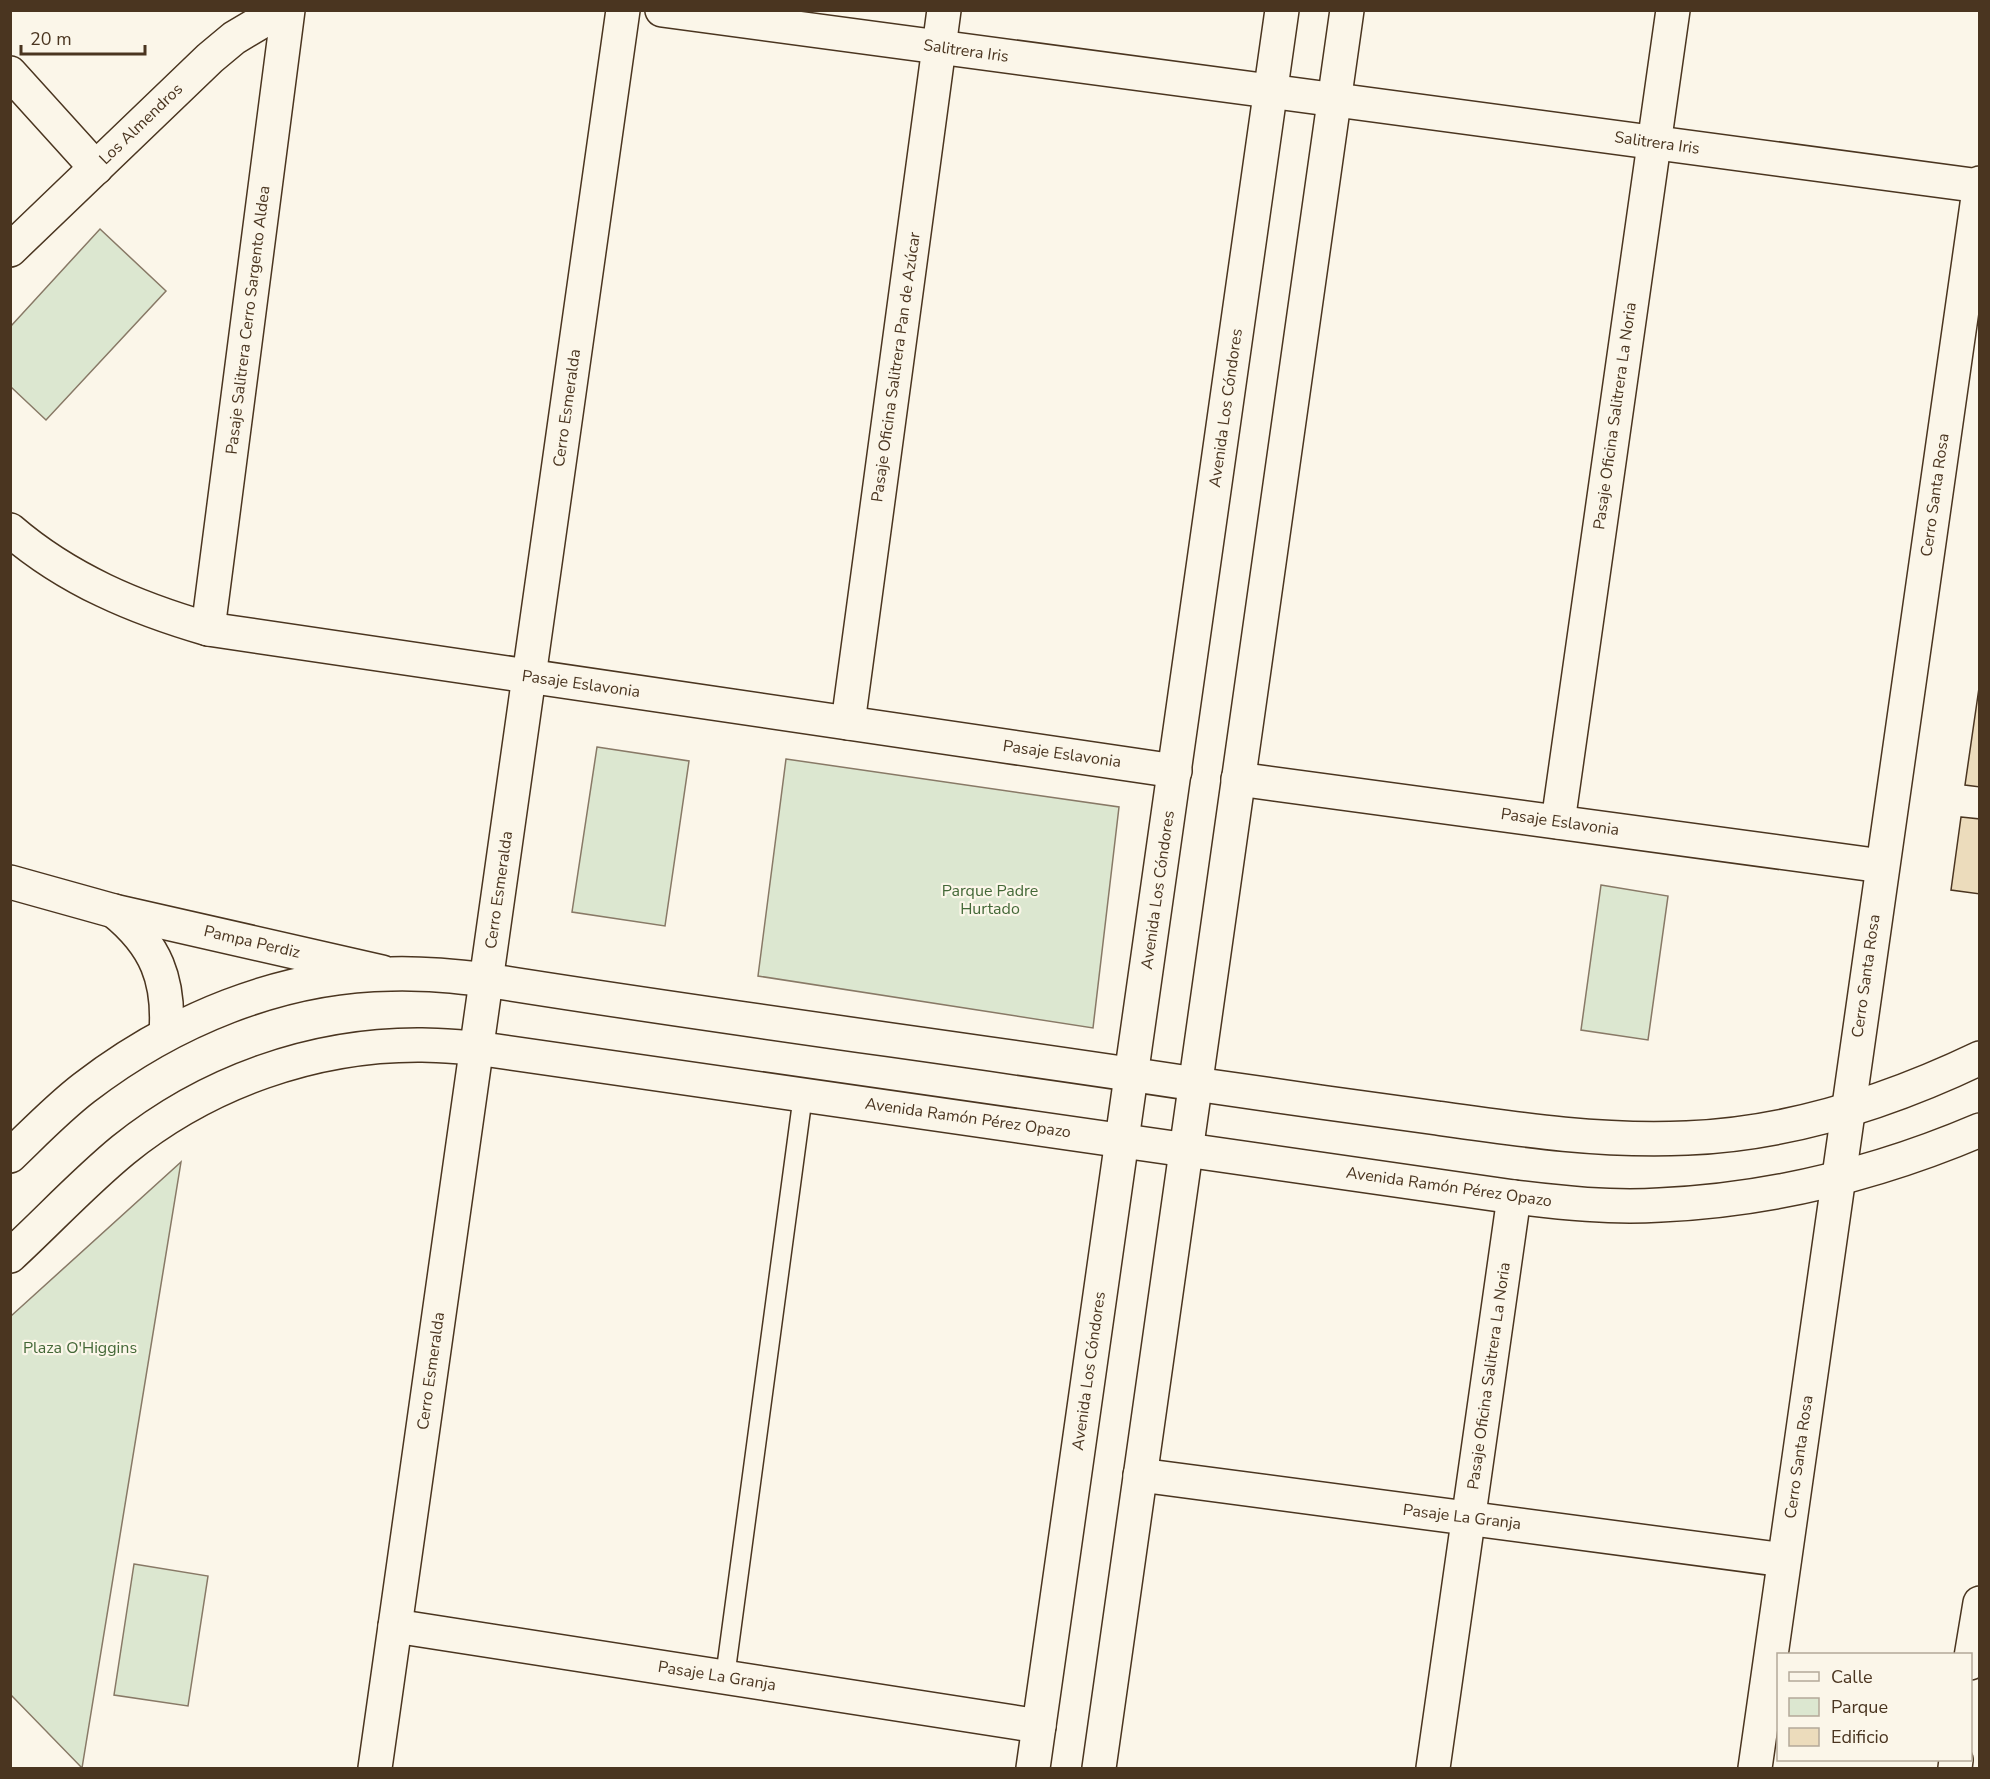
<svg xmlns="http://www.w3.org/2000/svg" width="1990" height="1779" viewBox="0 0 1990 1779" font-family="'Nunito Sans',sans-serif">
	<rect width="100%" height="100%" fill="#fbf6e9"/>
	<!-- green -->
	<g fill="#dce7d0" stroke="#887966" stroke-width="1.5">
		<polygon points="100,229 166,291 46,420 11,387 11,326"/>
		<polygon points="597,747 689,761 665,926 572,912"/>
		<polygon points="786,759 1119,807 1093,1028 758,976"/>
		<polygon points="1601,885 1668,896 1648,1040 1581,1030"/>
		<polygon points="181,1162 82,1768 11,1695 11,1316"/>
		<polygon points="134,1564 208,1576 188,1706 114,1695"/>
	</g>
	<!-- building -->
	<g fill="#ecdcbc" stroke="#4a3520" stroke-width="1.5">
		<polygon points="1980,681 1980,787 1965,785"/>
		<polygon points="1961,817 1980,819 1980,894 1951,890"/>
	</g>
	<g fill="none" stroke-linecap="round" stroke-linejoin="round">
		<!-- lane casing -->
		<g stroke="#4a3520" stroke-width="21">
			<polyline id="lane" points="725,1677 803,1095"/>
		</g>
		<!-- street casing -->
		<g stroke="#4a3520" stroke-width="36">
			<g id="street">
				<polyline points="662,10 1980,186"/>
				<polyline points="10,73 96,168"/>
				<polyline points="10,250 210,58 234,38 281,10"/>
				<path d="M10 530C68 580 136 608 208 629L1175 771"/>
				<polyline points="208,629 288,10"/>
				<polyline points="848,723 944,10"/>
				<polyline points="1238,779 1882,866"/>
				<polyline points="1558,822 1673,10"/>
				<polyline points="10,882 114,911 382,972"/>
				<path d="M114 911C156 945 170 980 166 1034"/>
				<polyline points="1140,1475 1784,1560"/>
				<polyline points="395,1626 1039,1726"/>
				<polyline points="1970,1663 1980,1603"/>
				<polyline points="375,1768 623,10"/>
				<polyline points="1433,1768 1514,1197"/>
				<polyline points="1755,1768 1980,183"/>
				<polyline points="1955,1768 1956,1760"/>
			</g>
		</g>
		<!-- secondary casing -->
		<g stroke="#4a3520" stroke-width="36">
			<g id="secondary">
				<path d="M10 1156C34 1133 58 1108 84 1088 171 1021 280 975 391 974 423 973 454 976 486 980 722 1018 959 1048 1195 1084 1276 1096 1356 1107 1437 1118 1521 1130 1603 1142 1687 1138 1790 1134 1888 1102 1980 1058"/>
				<path d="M10 1256C48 1221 83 1183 123 1150 207 1082 314 1044 422 1045 440 1045 458 1047 476 1048L1514 1197C1562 1203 1611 1208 1660 1205 1769 1200 1879 1173 1980 1130"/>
				<polyline points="1033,1768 1282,10"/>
				<polyline points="1099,1768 1347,10"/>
			</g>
		</g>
		<!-- lane -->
		<use href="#lane" stroke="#fbf6e9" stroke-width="18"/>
		<!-- street -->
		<use href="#street" stroke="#fbf6e9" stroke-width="33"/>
		<!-- secondary -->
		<use href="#secondary" stroke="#fbf6e9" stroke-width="33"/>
	</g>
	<g text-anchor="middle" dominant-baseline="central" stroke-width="4.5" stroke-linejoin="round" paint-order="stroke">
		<!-- street labels -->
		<g font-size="16" fill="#4a3520" stroke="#fbf6e9">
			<text transform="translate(966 51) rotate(8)">Salitrera Iris</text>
			<text transform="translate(141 124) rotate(-44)">Los Almendros</text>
			<text transform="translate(1657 143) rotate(8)">Salitrera Iris</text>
			<text transform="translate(248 320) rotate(-83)">Pasaje Salitrera Cerro Sargento Aldea</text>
			<text transform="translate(896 367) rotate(-82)">Pasaje Oficina Salitrera Pan de Azúcar</text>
			<text transform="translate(567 408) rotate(-82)">Cerro Esmeralda</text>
			<text transform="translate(1226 408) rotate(-82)">Avenida Los Cóndores</text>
			<text transform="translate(1615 416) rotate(-82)">Pasaje Oficina Salitrera La Noria</text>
			<text transform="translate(1935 495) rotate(-82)">Cerro Santa Rosa</text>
			<text transform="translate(581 684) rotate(8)">Pasaje Eslavonia</text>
			<text transform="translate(1062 754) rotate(8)">Pasaje Eslavonia</text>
			<text transform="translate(1560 822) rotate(8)">Pasaje Eslavonia</text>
			<text transform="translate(499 890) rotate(-82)">Cerro Esmeralda</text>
			<text transform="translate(1158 890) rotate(-82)">Avenida Los Cóndores</text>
			<text transform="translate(252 942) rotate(13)">Pampa Perdiz</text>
			<text transform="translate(1866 976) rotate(-82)">Cerro Santa Rosa</text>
			<text transform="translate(968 1118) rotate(8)">Avenida Ramón Pérez Opazo</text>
			<text transform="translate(1449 1187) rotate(8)">Avenida Ramón Pérez Opazo</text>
			<text transform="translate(431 1371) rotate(-82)">Cerro Esmeralda</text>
			<text transform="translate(1089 1371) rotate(-82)">Avenida Los Cóndores</text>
			<text transform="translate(1489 1376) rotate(-82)">Pasaje Oficina Salitrera La Noria</text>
			<text transform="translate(1799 1457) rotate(-82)">Cerro Santa Rosa</text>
			<text transform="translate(1462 1517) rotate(7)">Pasaje La Granja</text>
			<text transform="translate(717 1676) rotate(9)">Pasaje La Granja</text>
		</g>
		<!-- park labels -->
		<g font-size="16" fill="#436837" stroke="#fbf6e9">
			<text x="990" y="891">Parque Padre<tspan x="990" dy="18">Hurtado</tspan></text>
			<text x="80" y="1348">Plaza O'Higgins</text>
		</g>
	</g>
	<!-- border -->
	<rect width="1990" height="1779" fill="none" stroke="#4a3520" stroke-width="24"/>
	<!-- legend -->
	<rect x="1777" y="1653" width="195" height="108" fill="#fbf6e9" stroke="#b4a999" stroke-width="1.5"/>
	<rect x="1789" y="1672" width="30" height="9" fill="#fbf6e9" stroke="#b4a999" stroke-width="1.5"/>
	<text x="1831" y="1683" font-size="18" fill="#4a3520">Calle</text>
	<rect x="1789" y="1698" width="30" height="18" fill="#dce7d0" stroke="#b4a999" stroke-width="1.5"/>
	<text x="1831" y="1713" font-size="18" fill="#4a3520">Parque</text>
	<rect x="1789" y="1728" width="30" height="18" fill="#ecdcbc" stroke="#b4a999" stroke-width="1.5"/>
	<text x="1831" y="1743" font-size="18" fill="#4a3520">Edificio</text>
	<!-- scale -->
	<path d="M21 45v9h124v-9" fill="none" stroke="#4a3520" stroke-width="3"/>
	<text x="30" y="45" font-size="18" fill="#4a3520" stroke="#fbf6e9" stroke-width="4.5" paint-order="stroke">20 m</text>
</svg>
